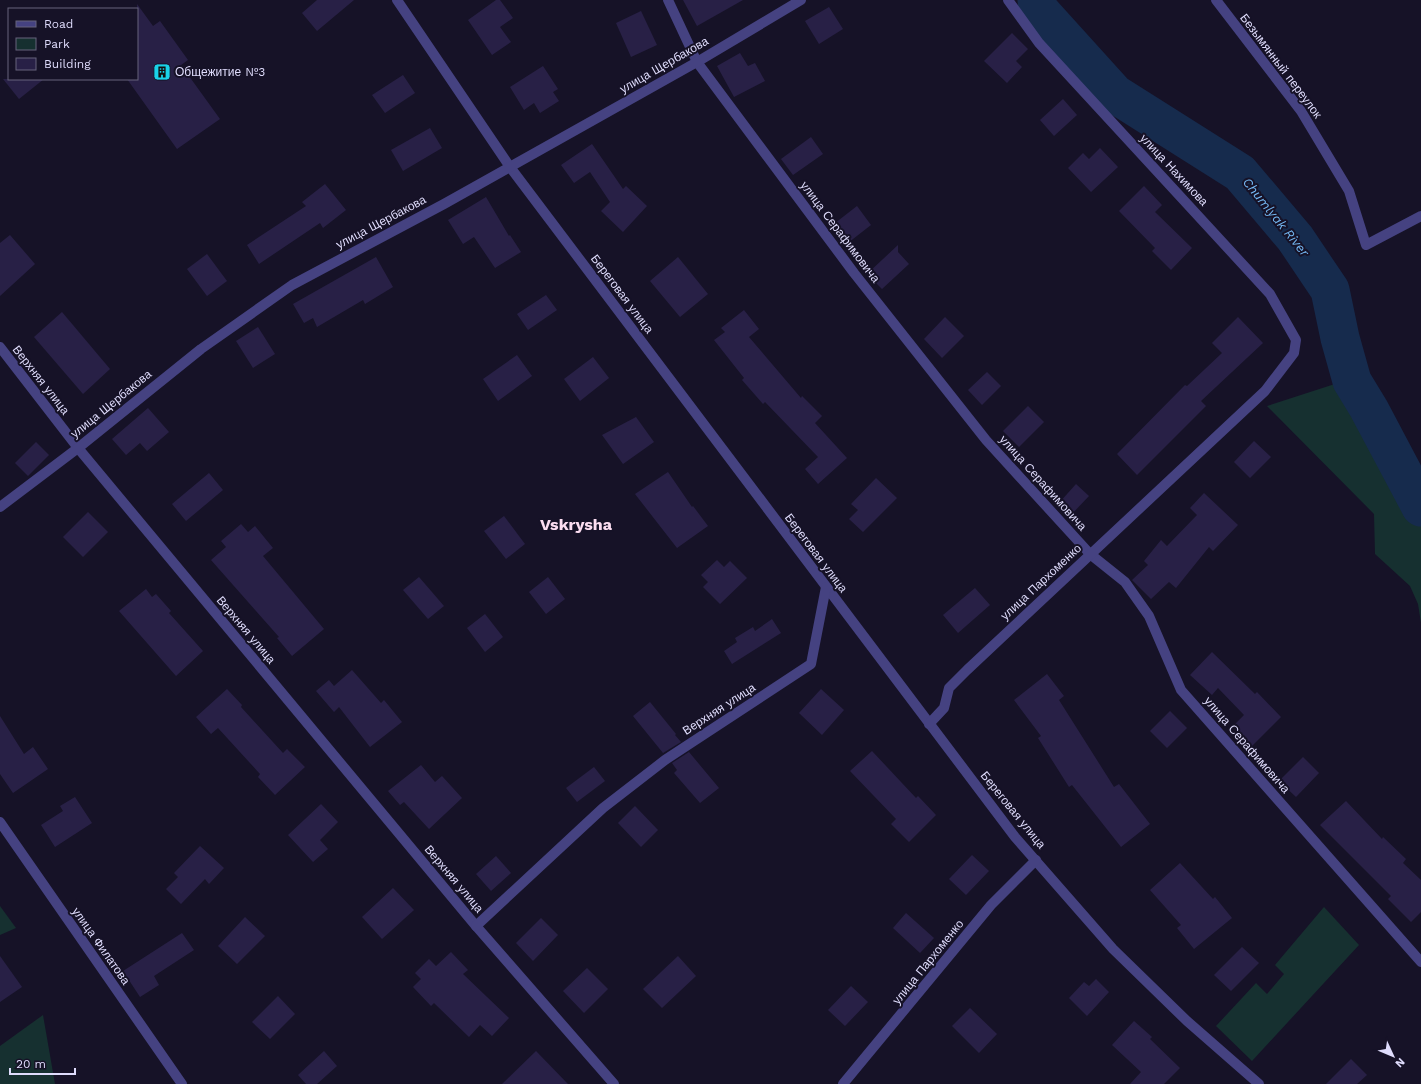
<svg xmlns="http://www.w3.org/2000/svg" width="1421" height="1084" viewBox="0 0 1421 1084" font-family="'Work Sans',sans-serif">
	<rect width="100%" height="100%" fill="#161227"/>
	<!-- green -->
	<g fill="#163030">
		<polygon points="1341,382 1404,483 1421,519 1421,623 1418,604 1410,586 1375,554 1374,514 1267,406"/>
		<polygon points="0,906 16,928 0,935"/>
		<polygon points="1324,907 1359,945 1252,1061 1216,1026 1256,983 1267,994 1284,974 1275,965"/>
		<polygon points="43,1015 55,1084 0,1084 0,1046"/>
	</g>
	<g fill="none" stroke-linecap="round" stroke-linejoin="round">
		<!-- river -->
		<polyline stroke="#162b4d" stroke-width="39" points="1037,0 1038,9 1115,94 1240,173 1295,238 1330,290 1340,338 1352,381 1369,409 1421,507"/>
	</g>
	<!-- building -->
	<g fill="#282046">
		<polygon points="317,0 354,0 317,31 302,13"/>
		<polygon points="496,0 500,0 513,18 500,27 511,42 492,55 468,20"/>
		<polygon points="683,0 743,0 697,26"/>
		<polygon points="137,4 153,26 160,21 188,60 181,65 220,119 177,149 127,79 137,79"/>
		<polygon points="829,7 843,29 819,44 805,21"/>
		<polygon points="641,11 657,45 631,57 616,23"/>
		<polygon points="1012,33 1028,49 1016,61 1022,67 1007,83 984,61"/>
		<polygon points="740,53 748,66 755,63 765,81 734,97 717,66"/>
		<polygon points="543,66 558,89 553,92 559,101 540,113 534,103 524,110 510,87"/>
		<polygon points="403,75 415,93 385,113 372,95"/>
		<polygon points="3,79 44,79 19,99"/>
		<polygon points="1063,99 1077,115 1054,136 1040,120"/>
		<polygon points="430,128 442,148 403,171 391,150"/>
		<polygon points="811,137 823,154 793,175 781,159"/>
		<polygon points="592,144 623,189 626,186 647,206 623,232 601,211 610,202 590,172 574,183 561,165"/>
		<polygon points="1100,148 1118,167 1091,192 1068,168 1083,153 1089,159"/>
		<polygon points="325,184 346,210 323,228 320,223 259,264 247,245 306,206 302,202"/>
		<polygon points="1144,186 1162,205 1155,212 1192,248 1171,270 1152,251 1155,248 1119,211"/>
		<polygon points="486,197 509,236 510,235 521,252 495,268 474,237 463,244 448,220"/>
		<polygon points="857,206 871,225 844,246 830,227"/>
		<polygon points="10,235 35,264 0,296 0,243"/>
		<polygon points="898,245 898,252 909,264 882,289 867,274"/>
		<polygon points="207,254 227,281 207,296 187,269"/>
		<polygon points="376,257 393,287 365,304 363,300 317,327 313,318 304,323 293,304"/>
		<polygon points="678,257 708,294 680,317 650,281"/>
		<polygon points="546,295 557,310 528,330 517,314"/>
		<polygon points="744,310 759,329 749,337 801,398 802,396 822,416 815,423 847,458 818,484 805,469 818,457 765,402 763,404 742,380 744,378 714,340 725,332 721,328"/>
		<polygon points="62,312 110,369 83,394 34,337"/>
		<polygon points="945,317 964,336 942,358 924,339"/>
		<polygon points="1238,317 1263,343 1201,401 1206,406 1137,475 1117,454 1185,385 1187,386 1222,353 1212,343"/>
		<polygon points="258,327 275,354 253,368 236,341"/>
		<polygon points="517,355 532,376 498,401 483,379"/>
		<polygon points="593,357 609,378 580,401 564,379"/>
		<polygon points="987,372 1001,386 982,405 968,390"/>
		<polygon points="1028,406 1044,422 1019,447 1003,431"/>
		<polygon points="148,408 169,432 147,451 140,443 126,455 112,439"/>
		<polygon points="636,417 654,442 623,464 602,435"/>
		<polygon points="1254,441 1271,457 1250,478 1234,462"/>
		<polygon points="36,442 49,455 28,476 15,463"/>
		<polygon points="668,472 692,507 693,506 708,526 677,548 635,494"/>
		<polygon points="209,473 223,490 186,521 172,504"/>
		<polygon points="876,478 897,498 863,532 849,519 858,510 851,504"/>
		<polygon points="1076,484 1089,496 1071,515 1059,503"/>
		<polygon points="1204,493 1238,525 1213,551 1209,547 1176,588 1169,582 1151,599 1132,580 1148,565 1144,561 1161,540 1167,546 1197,515 1190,508"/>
		<polygon points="88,512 108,532 83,557 63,537"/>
		<polygon points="504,516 525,544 506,559 484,531"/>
		<polygon points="241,524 248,532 255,526 273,548 263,556 324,629 292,656 277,638 279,637 211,560 226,547 221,541"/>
		<polygon points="717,560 724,567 730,561 747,578 720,604 703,587 708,582 701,575"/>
		<polygon points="419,577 444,606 428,619 403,590"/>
		<polygon points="548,577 565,599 546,614 529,592"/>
		<polygon points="975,588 990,605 958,633 943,615"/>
		<polygon points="146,589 152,597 156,594 171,611 169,613 203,651 176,676 119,611"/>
		<polygon points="485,614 503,637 485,652 467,628"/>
		<polygon points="772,619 781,633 732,664 724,651 737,642 735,638 753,627 755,631"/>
		<polygon points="1212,652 1255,694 1257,692 1281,717 1252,746 1233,726 1244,715 1218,688 1212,695 1190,675"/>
		<polygon points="352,670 381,703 384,700 402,722 370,747 339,707 334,712 316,691 329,680 334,686"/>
		<polygon points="1047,674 1064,696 1059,700 1114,787 1119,784 1150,824 1121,847 1072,785 1069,787 1038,738 1041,736 1014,700"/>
		<polygon points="227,689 242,705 241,707 283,753 287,749 305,767 275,795 258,777 260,774 218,728 211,734 196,717"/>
		<polygon points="821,689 844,710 822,735 799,713"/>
		<polygon points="650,702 676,734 675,735 681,742 663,753 633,716"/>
		<polygon points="1170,711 1187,728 1167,748 1150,731"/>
		<polygon points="0,716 24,754 33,747 48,769 13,793 0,774"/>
		<polygon points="872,751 916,798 918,796 936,815 909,842 891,824 896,819 850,771"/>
		<polygon points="689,752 719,788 700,803 674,773 677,770 672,763"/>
		<polygon points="1303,757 1319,773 1296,797 1279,781"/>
		<polygon points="421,765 435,782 442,776 462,798 429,829 404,802 400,805 388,791"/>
		<polygon points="594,767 605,781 577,802 566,788"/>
		<polygon points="75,797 92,823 55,847 41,825 63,811 60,806"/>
		<polygon points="1346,801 1382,839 1383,837 1406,859 1403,863 1421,880 1421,912 1411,922 1388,899 1391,896 1320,825"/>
		<polygon points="321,804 338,822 320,840 328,849 313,862 288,835"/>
		<polygon points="635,806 658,830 641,847 618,823"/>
		<polygon points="200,846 224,868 209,884 205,879 181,904 166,889 178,877 174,873"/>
		<polygon points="972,855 989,871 966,895 949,879"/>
		<polygon points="496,856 511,873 491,891 476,874"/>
		<polygon points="1180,863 1213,899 1215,897 1232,918 1194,949 1177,928 1181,925 1150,890"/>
		<polygon points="393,888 414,910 382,939 362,917"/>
		<polygon points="906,913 934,938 920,953 893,928"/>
		<polygon points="245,917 265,936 237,964 218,946"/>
		<polygon points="541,918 558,935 533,961 516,943"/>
		<polygon points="182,933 194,950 154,976 159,985 140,997 123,971"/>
		<polygon points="1242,947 1259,963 1231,991 1214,975"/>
		<polygon points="451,952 468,970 463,974 509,1018 492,1036 480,1025 469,1037 434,1003 431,1006 413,987 421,979 415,973 429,959 436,966"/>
		<polygon points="0,956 22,987 0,1002"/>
		<polygon points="678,956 696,976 662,1008 643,989"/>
		<polygon points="587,968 608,989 584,1013 563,991"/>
		<polygon points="1096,979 1109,992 1087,1016 1069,998 1084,982 1089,986"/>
		<polygon points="851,986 868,1002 845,1026 828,1010"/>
		<polygon points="278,996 295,1014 270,1039 252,1022"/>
		<polygon points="970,1008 997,1034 979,1053 952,1026"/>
		<polygon points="1134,1021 1152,1037 1150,1039 1180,1068 1164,1084 1130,1084 1141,1072 1112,1045"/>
		<polygon points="324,1051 337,1066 317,1084 306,1084 298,1075"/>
		<polygon points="536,1051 568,1084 502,1084"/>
		<polygon points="1351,1059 1367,1075 1357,1084 1326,1084"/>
	</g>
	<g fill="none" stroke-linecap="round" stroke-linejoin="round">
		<!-- minor -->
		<g stroke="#454281" stroke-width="10">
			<polyline points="397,0 510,167 1015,837 1113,949 1187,1021 1259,1084"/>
			<polyline points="668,0 697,62 854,273 986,440 1090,554 1125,582 1149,616 1181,690 1421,962"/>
			<polyline points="1216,0 1301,111 1349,191 1366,245 1421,216"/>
			<polyline points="0,347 78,448 476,926 614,1084"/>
			<polyline points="0,507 78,448 201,349 292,285 444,204 697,62 801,0"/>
			<polyline points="929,724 944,708 949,688 967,670 1265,391 1294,353 1296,340 1270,294 1039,43 1008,0"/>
			<polyline points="0,822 182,1084"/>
			<polyline points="476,926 603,808 665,760 811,664 826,587"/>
			<polyline points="843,1084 991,905 1036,860"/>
		</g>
	</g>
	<!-- icons -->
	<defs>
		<g id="building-square" transform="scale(0.9)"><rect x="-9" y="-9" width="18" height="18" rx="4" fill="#1ad3e9" stroke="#161227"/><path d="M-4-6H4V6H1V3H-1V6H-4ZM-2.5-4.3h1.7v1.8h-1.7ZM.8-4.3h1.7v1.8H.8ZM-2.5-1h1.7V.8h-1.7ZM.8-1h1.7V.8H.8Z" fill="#111"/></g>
	</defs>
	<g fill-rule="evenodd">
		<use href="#building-square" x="162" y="72"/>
	</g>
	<g text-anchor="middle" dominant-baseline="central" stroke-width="4" stroke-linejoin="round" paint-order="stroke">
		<!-- street labels -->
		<g font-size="12" fill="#dfdcfc" stroke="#161227">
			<text transform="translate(664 65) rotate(-30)">улица Щербакова</text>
			<text transform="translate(1281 66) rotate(53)">Безымянный переулок</text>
			<text transform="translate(1174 170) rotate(47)">улица Нахимова</text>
			<text transform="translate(381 222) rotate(-28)">улица Щербакова</text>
			<text transform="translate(840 232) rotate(53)">улица Серафимовича</text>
			<text transform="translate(622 294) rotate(53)">Береговая улица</text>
			<text transform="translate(41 380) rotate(52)">Верхняя улица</text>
			<text transform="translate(111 404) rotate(-39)">улица Щербакова</text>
			<text transform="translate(1043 483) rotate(48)">улица Серафимовича</text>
			<text transform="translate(816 553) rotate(53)">Береговая улица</text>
			<text transform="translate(1041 582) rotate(-43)">улица Пархоменко</text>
			<text transform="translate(246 630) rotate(50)">Верхняя улица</text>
			<text transform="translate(719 709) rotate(-33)">Верхняя улица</text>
			<text transform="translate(1247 745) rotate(49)">улица Серафимовича</text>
			<text transform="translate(1013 810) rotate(51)">Береговая улица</text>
			<text transform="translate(454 879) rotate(50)">Верхняя улица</text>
			<text transform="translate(101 946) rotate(55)">улица Филатова</text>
			<text transform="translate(928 962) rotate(-51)">улица Пархоменко</text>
		</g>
		<!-- poi labels -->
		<g font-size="12" fill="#dfdcfc" stroke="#161227" text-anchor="start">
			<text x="175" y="72">Общежитие №3</text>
		</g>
		<!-- water labels -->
		<g font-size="13" font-style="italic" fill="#74b7f2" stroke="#161227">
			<text transform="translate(1276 217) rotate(51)">Chumlyak River</text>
		</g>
		<!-- district labels -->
		<g font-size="16" font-weight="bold" fill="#fcddf1" stroke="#161227">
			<text x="576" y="524">Vskrysha</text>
		</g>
	</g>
	<!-- legend -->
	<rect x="8" y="8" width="130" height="72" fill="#161227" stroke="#66637c"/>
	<rect x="16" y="21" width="20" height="6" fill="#454281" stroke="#66637c"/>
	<text x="44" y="28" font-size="12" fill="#dfdcfc">Road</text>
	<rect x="16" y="38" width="20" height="12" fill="#163030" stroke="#66637c"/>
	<text x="44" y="48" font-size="12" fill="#dfdcfc">Park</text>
	<rect x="16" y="58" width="20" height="12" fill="#282046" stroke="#66637c"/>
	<text x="44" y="68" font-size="12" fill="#dfdcfc">Building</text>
	<!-- north arrow -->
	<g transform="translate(1393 1056) rotate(134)" stroke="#161227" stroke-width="3" paint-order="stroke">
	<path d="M0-3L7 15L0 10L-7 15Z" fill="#dfdcfc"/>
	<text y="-6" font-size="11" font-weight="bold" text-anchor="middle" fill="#dfdcfc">N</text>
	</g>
	<!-- scale -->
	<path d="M10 1068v6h65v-6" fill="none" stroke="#dfdcfc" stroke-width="2"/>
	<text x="16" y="1068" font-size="12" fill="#dfdcfc" stroke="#161227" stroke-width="3" paint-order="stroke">20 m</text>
</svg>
